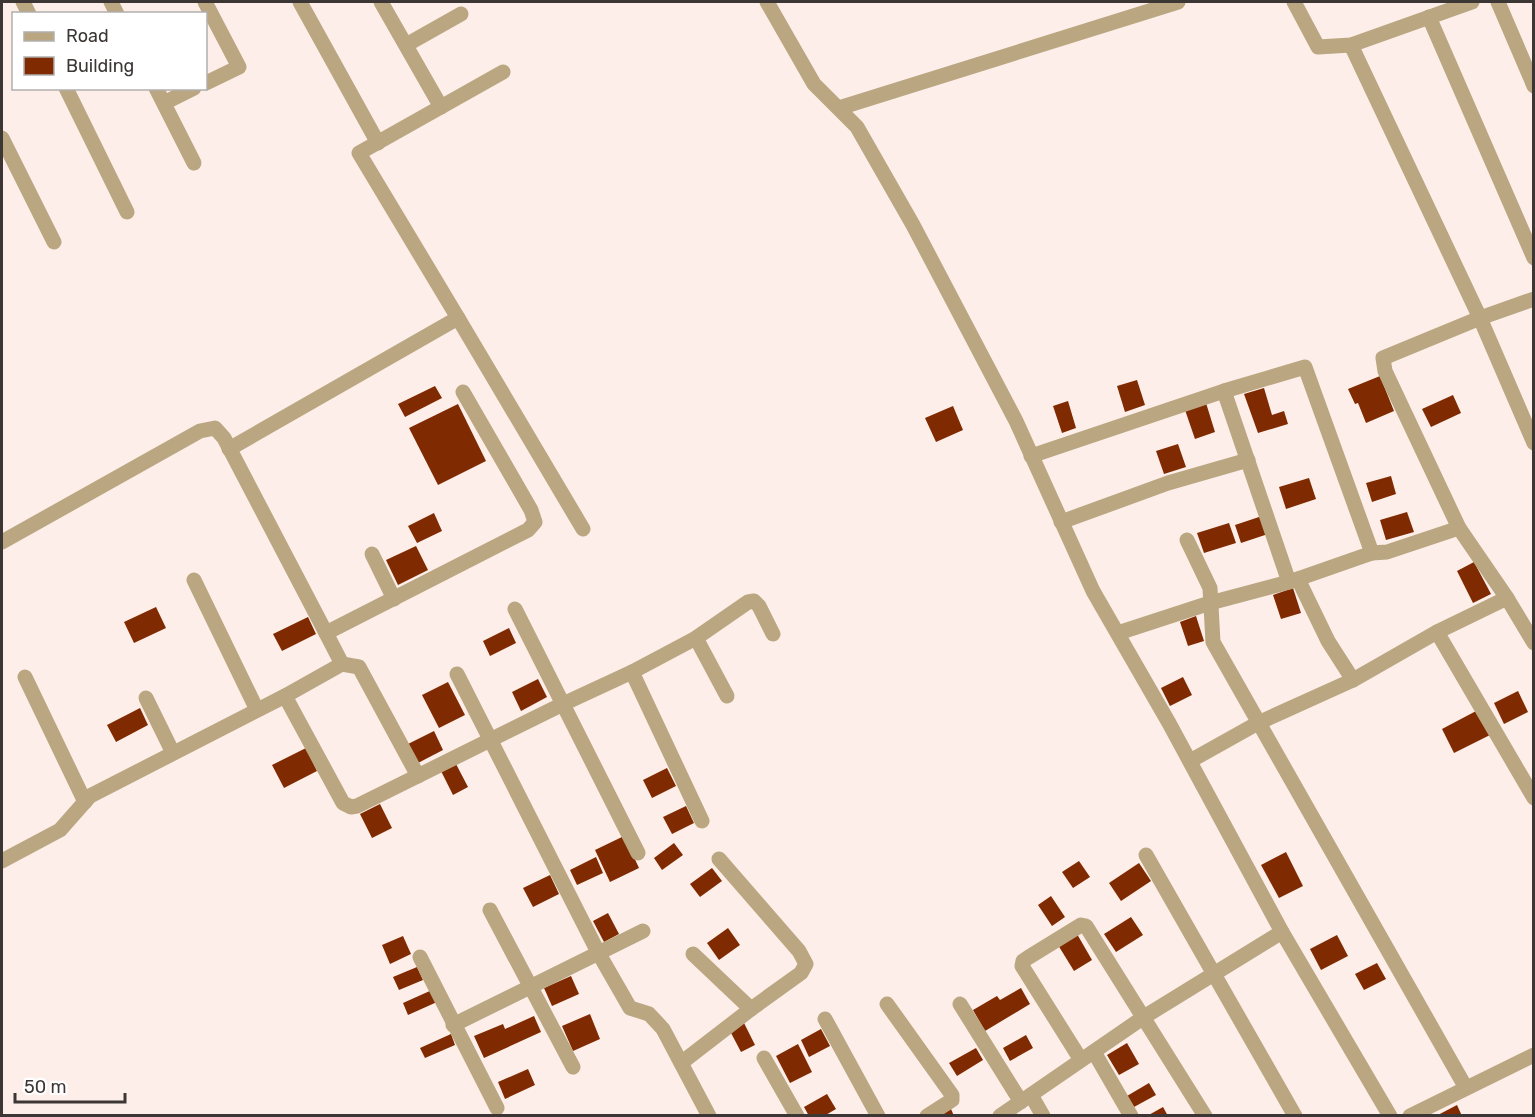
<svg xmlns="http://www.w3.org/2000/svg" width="1535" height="1117" viewBox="0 0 1535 1117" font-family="Rubik,sans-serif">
	<rect width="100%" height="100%" fill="#fdeee9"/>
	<!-- building -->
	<g fill="#7f2a00">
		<polygon points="1380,376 1394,411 1366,423 1358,403 1355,404 1348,389"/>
		<polygon points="1137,380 1145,405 1125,412 1117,386"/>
		<polygon points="435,386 442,398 405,417 398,404"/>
		<polygon points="1264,388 1272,415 1284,411 1288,424 1258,433 1244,394"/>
		<polygon points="1453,395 1461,413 1431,427 1422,409"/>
		<polygon points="1068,401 1076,428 1062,433 1053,406"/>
		<polygon points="1206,403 1215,432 1195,439 1185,410"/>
		<polygon points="458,404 486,461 438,485 409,428"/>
		<polygon points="953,406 963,430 936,442 925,418"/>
		<polygon points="1178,444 1186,467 1164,474 1156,451"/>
		<polygon points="1391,476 1396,494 1372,502 1366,483"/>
		<polygon points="1309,478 1316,499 1286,509 1279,487"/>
		<polygon points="1407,512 1414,532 1386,540 1380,520"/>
		<polygon points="434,513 442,531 417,543 408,526"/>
		<polygon points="1262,516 1268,534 1241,543 1235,525"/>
		<polygon points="1229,523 1236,543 1204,553 1197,533"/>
		<polygon points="416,546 428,570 398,585 386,560"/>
		<polygon points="1474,562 1491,594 1473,603 1457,571"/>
		<polygon points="1293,588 1301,613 1281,619 1273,595"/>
		<polygon points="156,607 166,628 134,643 124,622"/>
		<polygon points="1196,616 1204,641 1188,646 1180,622"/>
		<polygon points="308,617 316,634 282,651 273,634"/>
		<polygon points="509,628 516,643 490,656 483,641"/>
		<polygon points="1183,677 1192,695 1170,706 1161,688"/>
		<polygon points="538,679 547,697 521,711 512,692"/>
		<polygon points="448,682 465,715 439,728 422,695"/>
		<polygon points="1518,691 1528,712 1504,724 1494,703"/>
		<polygon points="140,708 148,725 116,742 107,725"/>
		<polygon points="1478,710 1490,735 1454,753 1442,729"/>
		<polygon points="434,731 443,750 418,763 408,744"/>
		<polygon points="306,748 317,771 284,788 272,765"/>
		<polygon points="456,764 468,787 453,795 441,771"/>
		<polygon points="667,768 676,786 652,798 643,780"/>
		<polygon points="380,804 392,828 372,838 360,814"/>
		<polygon points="686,806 694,823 672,834 663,817"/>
		<polygon points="624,836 639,868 610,882 595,850"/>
		<polygon points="674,843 683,855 662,870 654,858"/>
		<polygon points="1286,852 1303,886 1279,898 1261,865"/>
		<polygon points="596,857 603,873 577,885 570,870"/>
		<polygon points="1079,861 1090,877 1073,888 1062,872"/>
		<polygon points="1139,863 1151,881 1121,901 1109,883"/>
		<polygon points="712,868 722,881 700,897 690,884"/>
		<polygon points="550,875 559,894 533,907 523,888"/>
		<polygon points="1051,896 1065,917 1052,926 1038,905"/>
		<polygon points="608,913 619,934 604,942 593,921"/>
		<polygon points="1131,917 1143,935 1116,952 1104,934"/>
		<polygon points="728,928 740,945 719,960 707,943"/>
		<polygon points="1077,934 1092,960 1074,971 1058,945"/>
		<polygon points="1337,935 1348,956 1321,970 1310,949"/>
		<polygon points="403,936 411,954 390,964 382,945"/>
		<polygon points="1377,963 1386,979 1364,990 1355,974"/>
		<polygon points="417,967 423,980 399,990 393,977"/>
		<polygon points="571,976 579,994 552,1006 544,988"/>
		<polygon points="1021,988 1030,1004 985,1031 973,1010 997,996 1000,1000"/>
		<polygon points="432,990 437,1002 408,1015 403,1003"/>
		<polygon points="590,1014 600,1039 573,1051 562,1026"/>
		<polygon points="534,1016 541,1032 484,1058 474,1036 503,1024 505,1029"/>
		<polygon points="744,1023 755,1045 741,1052 730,1031"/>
		<polygon points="821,1029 830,1046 809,1057 801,1040"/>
		<polygon points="451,1034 455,1045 425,1058 420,1048"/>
		<polygon points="1026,1035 1033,1048 1010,1061 1003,1048"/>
		<polygon points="1127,1043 1139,1064 1119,1075 1107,1055"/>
		<polygon points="798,1044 812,1072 790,1083 776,1056"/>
		<polygon points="976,1048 983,1060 957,1076 949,1063"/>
		<polygon points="528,1069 535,1085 505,1099 498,1082"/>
		<polygon points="1149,1083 1156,1095 1134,1107 1127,1096"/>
		<polygon points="827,1094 836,1109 824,1116 809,1116 804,1107"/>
		<polygon points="1457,1105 1462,1116 1436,1116"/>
		<polygon points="1163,1107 1168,1116 1147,1116"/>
		<polygon points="951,1109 954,1116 939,1116"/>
	</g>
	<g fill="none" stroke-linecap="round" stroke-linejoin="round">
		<!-- street -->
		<g stroke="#baa781" stroke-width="15">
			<polyline points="23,2 29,14"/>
			<polyline points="111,2 117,14"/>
			<polyline points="205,2 239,67 206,83"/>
			<polyline points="300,2 378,143"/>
			<polyline points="381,2 441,107"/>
			<polyline points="767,2 814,84 857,127 913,225 1016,421 1093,591 1169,723 1282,932 1390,1116"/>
			<polyline points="1294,2 1318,47 1351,45 1472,2"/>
			<polyline points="1498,2 1534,86"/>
			<polyline points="1429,17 1534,258"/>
			<polyline points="406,45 461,14"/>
			<polyline points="1351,45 1480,318 1534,443"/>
			<polyline points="66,88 127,212"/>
			<polyline points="156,88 194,163"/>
			<polyline points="164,103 194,88"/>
			<polyline points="839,108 1178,2"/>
			<polyline points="2,138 54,242"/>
			<polyline points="1534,299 1480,318 1383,358 1385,371 1459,528 1507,598 1534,643"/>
			<polyline points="458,318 359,153 503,72"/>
			<polyline points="1224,391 1289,582"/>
			<polyline points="229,449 458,318 583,529"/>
			<polyline points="1031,456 1224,391 1305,367 1372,553"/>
			<polyline points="1061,522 1168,483 1248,460"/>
			<polyline points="1187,540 1210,588 1213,642 1466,1088"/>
			<polyline points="2,542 200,431 215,428 224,438 326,633"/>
			<polyline points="372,554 394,599"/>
			<polyline points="1298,579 1328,641 1353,680"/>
			<polyline points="194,580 257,710"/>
			<polyline points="515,609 638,853"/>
			<polyline points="1437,632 1534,798"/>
			<polyline points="1118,633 1210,603 1289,582 1372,553 1387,552 1459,528"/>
			<polyline points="696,638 727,696"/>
			<polyline points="342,664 326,633 528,530 535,522 531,510 463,392"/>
			<polyline points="632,672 702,821"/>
			<polyline points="457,674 599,954 630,1008 649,1014 663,1029 709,1116"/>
			<polyline points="25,677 85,802"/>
			<polyline points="285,696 343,803 351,807 357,806 563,704 632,672 696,638 748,602 754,601 759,606 773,634"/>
			<polyline points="146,698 173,753"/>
			<polyline points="1190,761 1258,723 1353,680 1437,632 1507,598"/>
			<polyline points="1146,855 1295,1116"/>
			<polyline points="2,861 60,830 90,796 285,696 342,664 359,667 418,776"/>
			<polyline points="490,910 573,1067"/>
			<polyline points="693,954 751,1009"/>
			<polyline points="420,957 497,1108"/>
			<polyline points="887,1004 952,1095 952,1100 927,1116"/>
			<polyline points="960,1004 1021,1102"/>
			<polyline points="825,1019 878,1116"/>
			<polyline points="453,1025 643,931"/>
			<polyline points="1094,1052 1131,1116"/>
			<polyline points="764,1058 797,1116"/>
			<polyline points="1081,1060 1022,966 1023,961 1029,957 1081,925 1086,926 1205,1116"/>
			<polyline points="681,1063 751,1009 801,973 806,964 799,951 719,859"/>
			<polyline points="1031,1095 1043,1116"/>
			<polyline points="1000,1116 1144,1017 1282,932"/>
			<polyline points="1410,1116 1534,1055"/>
		</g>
	</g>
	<!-- border -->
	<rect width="1535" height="1117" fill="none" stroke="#3c3634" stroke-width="6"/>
	<!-- legend -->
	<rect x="12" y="12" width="195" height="78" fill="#ffffff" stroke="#b1afae" stroke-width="1.5"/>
	<rect x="24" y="32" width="30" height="9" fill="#baa781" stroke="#b1afae" stroke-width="1.5"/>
	<text x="66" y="42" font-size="18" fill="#3c3634">Road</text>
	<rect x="24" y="57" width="30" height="18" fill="#7f2a00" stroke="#b1afae" stroke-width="1.5"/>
	<text x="66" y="72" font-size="18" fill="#3c3634">Building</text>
	<!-- scale -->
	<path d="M15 1093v9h110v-9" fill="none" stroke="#3c3634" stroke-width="3"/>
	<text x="24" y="1093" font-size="18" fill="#3c3634" stroke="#ffffff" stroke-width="4.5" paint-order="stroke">50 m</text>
</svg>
